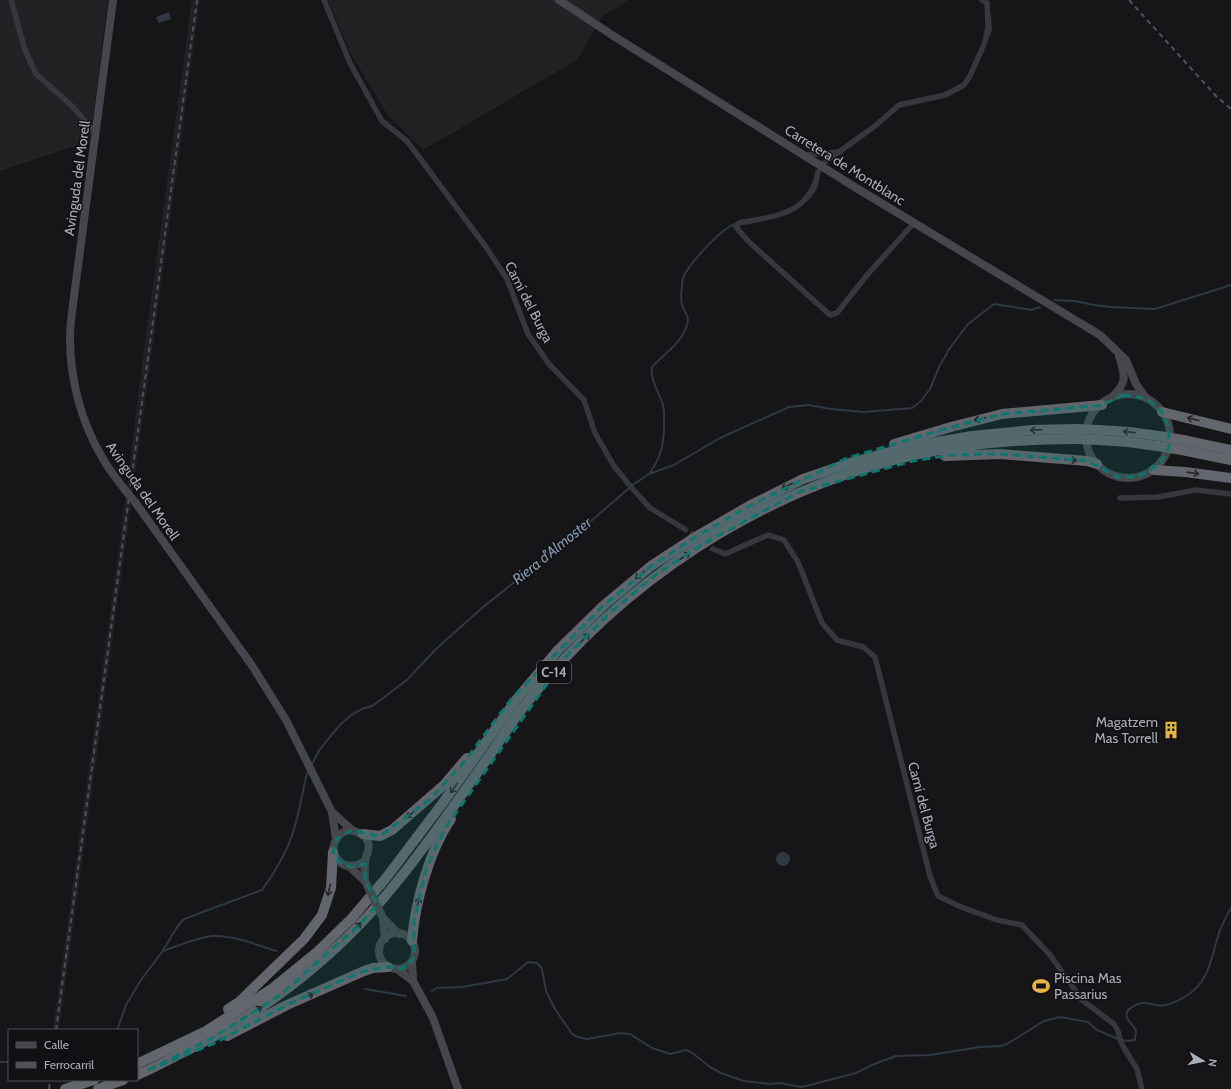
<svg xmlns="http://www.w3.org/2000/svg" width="1231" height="1089" viewBox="0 0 1231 1089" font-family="Cabin,sans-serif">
	<rect width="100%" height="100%" fill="#161618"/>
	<!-- built -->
	<g fill="#222225">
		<polygon points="0,0 108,0 90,141 0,171"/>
		<polygon points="192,0 200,0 59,1030 53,1030 120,540 146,335"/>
		<polygon points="328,0 628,0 603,16 577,60 423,150 387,114 351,54"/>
	</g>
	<!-- water -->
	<g fill="#303840">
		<polygon points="169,12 171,19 159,23 156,17"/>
		<circle cx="783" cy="859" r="7"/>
	</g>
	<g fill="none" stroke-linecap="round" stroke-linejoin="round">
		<!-- stream -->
		<g stroke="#303840" stroke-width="2">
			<polyline points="988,38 991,30 990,15"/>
			<polyline points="810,197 816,189 819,176"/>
			<polyline points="1054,300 1075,301 1094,305 1111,307 1155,309 1231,285"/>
			<path d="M650 473C661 456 664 445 664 424 664 416 665 409 662 402 658 390 650 380 652 367 663 355 680 344 686 328 691 317 685 314 682 305 681 300 681 292 682 287 682 284 682 280 683 278 688 265 723 226 736 224"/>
			<polyline points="311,766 320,749 339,726 351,715 362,709 372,706 382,699 408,679 436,649 482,608 591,521 634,484 649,474 674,465 720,438 789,407 809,405 831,409 864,412 912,408 921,401 930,389 939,367 950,348 968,324 994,304 1032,310 1040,307"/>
			<path d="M163 951C178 946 198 937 213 936 234 935 256 945 276 951"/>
			<polyline points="365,989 406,996"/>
			<polyline points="432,991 437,988 462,987 507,979 528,962 537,963 542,969 546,991 555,1009 572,1034 578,1037 587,1039 620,1033 630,1034 652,1048 670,1054 686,1050 691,1052 710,1067 721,1073 744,1081 770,1084 780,1083 801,1087 810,1085 856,1073 872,1065 896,1056 930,1055 980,1047 1001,1046 1007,1044 1044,1021 1060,1017 1088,1022 1097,1030 1118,1039"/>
			<path d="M117 1030 126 1005 141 980 162 952 177 927 184 919 262 890C275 872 288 850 294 829 299 813 302 795 306 777L308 772"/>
			<path d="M1122 1040 1128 1041 1135 1040C1135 1037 1136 1033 1136 1031 1134 1024 1124 1020 1127 1012 1128 1010 1129 1009 1131 1008 1146 997 1152 1008 1166 1005 1173 1003 1180 1000 1186 996 1211 981 1211 955 1220 930 1223 923 1227 915 1231 908"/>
			<polyline points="0,1062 9,1062"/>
		</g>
		<!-- street-tunnel -->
		<polyline stroke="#333438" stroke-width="5.5" stroke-dasharray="5.5 3" stroke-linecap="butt" points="683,528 713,549"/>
		<!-- street -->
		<g stroke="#37383c" stroke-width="5.5">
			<polyline points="11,0 25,50 36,74 72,106 96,134"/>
			<polyline points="324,0 350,63 382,121 407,141 486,247 507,279 528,334 549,364 584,400 595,433 614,466 631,487 650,508 683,528"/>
			<polyline points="804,155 840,152"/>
			<polyline points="825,162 875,126 899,105 945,95 964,85 970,76 985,42 988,27 987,3 982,0"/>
			<path d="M818 172C810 215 774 216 739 223L736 227 748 241 830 315 837 313 867 275 914 223"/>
			<polyline points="1120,498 1158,497 1196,490 1231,494"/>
			<polyline points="713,549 725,554 768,535 784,540 798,562 822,623 837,640 863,647 875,657 930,876 938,896 961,907 997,920 1022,925 1050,955 1082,1000 1114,1024 1118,1031 1120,1040 1124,1048 1137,1069 1142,1089"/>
		</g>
		<!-- secondary -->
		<g stroke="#46474c" stroke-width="8">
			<path d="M113 0 75 289C73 305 70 322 70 338 70 379 81 422 102 457 108 469 117 479 125 490"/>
			<polyline points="559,0 612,35 853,186 1100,335 1126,360 1136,384 1146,398"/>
			<circle cx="1128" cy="436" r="42"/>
			<path d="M1112 397C1128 382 1125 376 1119 356"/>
			<polyline points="135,502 253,667 286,720 332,812 336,839"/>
			<polyline points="332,812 352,830"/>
			<path d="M365 861C354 868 342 868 336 857 335 855 333 852 333 851 333 840 343 827 354 831 360 833 366 835 368 842 371 850 365 855 365 863 364 869 365 875 365 881"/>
			<polyline points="350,867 365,881"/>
			<polyline points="383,918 399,934"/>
			<polyline points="383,918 385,939"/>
			<circle cx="397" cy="951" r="18"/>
			<polyline points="412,962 413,981 433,1018 458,1089"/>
			<polyline points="397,969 413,981"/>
		</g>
		<!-- highway -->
		<g stroke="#64666d" stroke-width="10">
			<polyline points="1162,412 1231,429"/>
			<polyline points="1099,430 1129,432 1159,436"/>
			<polyline points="1099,440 1128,442 1157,446"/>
			<polyline points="1183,440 1231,450"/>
			<polyline points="894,444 951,427 1002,414 1102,405"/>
			<polyline points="1182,450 1231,460"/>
			<polyline points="945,456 1000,454 1087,461 1097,464"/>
			<polyline points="1154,470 1185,472 1231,478"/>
			<polyline points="363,834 380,836 392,830 444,785 467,758"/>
			<path d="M412 941C415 903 429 851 451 819"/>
			<polyline points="228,1009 239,1002 304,939 322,915 331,888 333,852"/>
			<polyline points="227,1036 287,1005 364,971 373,968 388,967"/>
			<polyline points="137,1064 206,1031 273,988 316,953 352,918 386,878 442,804 516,700 558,650 603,606 651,566 697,536 749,506 803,479 850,463 908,447 972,436 1032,430 1075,429"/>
			<path d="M137 1075C152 1069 166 1061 180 1054 263 1014 339 955 396 883 431 840 462 794 494 749 504 734 514 719 525 705 621 582 758 492 910 456 964 444 1020 439 1075 439"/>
			<polyline points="65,1089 94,1080"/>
			<polyline points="98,1089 123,1080"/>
		</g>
		<!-- rail -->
		<g stroke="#515257" stroke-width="2" stroke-dasharray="5 4" stroke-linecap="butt">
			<polyline points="1129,0 1216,96 1231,109"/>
			<polyline points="56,1030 197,0"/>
			<polyline points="49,1089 50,1080"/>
		</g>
		<!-- secondary-bridge -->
		<g stroke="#46474c" stroke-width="8">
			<polyline points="125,490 135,502"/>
			<polyline points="365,881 383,918"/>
		</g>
		<!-- highway-bridge -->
		<g stroke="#64666d" stroke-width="10">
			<polyline points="1075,429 1099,430"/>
			<polyline points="1159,436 1183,440"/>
			<polyline points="1075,439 1099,440"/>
			<polyline points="1157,446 1182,450"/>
		</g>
	</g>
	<!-- one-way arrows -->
	<defs><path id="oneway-shaft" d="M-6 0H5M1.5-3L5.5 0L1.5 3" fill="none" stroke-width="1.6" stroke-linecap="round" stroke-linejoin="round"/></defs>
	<g stroke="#26262a">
		<use href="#oneway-shaft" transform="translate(980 419) rotate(166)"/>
		<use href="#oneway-shaft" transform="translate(1193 419) rotate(-166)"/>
		<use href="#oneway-shaft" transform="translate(1036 430) rotate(178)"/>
		<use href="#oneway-shaft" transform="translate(1129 432) rotate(-174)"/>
		<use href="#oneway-shaft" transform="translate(1071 460) rotate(4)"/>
		<use href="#oneway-shaft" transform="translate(1193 473) rotate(8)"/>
		<use href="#oneway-shaft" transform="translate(787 486) rotate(153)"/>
		<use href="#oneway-shaft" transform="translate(685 556) rotate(-33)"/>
		<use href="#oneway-shaft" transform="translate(640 575) rotate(140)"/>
		<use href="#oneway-shaft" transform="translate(585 638) rotate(-45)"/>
		<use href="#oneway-shaft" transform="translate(454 788) rotate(125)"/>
		<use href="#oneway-shaft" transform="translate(411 814) rotate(141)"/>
		<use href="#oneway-shaft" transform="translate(329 890) rotate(104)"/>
		<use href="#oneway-shaft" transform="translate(418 903) rotate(-76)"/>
		<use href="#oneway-shaft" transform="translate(357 927) rotate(-45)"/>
		<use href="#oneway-shaft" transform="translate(308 996) rotate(-23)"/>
		<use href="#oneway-shaft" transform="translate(257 1010) rotate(-33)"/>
	</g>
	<!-- marked area -->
	<path fill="#0f766e" fill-opacity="0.2" stroke="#0f766e" stroke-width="3" stroke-dasharray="8 5" stroke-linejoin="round" d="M1123 395 1146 398 1162 412 1169 428V447L1161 463 1138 477H1117L1087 461 1000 454 952 455 913 461 799 492 703 544 657 574 610 613 566 657 446 827 427 867 414 921V957L409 965 401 969 388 967 364 971 287 1005 215 1043 146 1071 212 1038 280 995 360 924 377 905 365 881V864L350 867 339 862 333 852 336 839 352 830 380 836 430 799 464 762 512 698 603 606 651 566 697 536 749 506 847 458 951 427 1002 414 1102 405Z"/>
	<!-- icons -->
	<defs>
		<g id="building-bare" transform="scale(1.38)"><path d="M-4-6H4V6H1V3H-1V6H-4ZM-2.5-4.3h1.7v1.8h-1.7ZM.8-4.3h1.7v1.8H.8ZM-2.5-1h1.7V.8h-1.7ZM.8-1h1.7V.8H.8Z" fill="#e3b443" stroke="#111113" stroke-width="2.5" paint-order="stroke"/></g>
		<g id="stadium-bare" transform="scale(1.38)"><path d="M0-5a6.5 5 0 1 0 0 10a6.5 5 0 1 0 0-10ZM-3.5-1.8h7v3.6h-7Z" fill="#e3b443" stroke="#111113" stroke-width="2.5" paint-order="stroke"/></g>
	</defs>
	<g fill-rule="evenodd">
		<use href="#building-bare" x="1171" y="730"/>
		<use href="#stadium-bare" x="1041" y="986"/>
	</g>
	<g text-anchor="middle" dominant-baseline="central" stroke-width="3" stroke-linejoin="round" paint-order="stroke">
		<!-- shield labels -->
		<rect fill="#111113" stroke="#7b7e86" stroke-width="1" x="537" y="661" width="34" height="22" rx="3"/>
		<g font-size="13" font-weight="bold" fill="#a9adb7">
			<text x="554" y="672">C-14</text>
		</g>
		<!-- street labels -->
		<g font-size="14" fill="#a9adb7" stroke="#111113">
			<text transform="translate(845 165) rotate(32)">Carretera de Montblanc</text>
			<text transform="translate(77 178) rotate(-82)">Avinguda del Morell</text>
			<text transform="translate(529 302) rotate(63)">Camí del Burga</text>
			<text transform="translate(143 491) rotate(55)">Avinguda del Morell</text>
			<text transform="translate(924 805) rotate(75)">Camí del Burga</text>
		</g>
		<!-- poi labels -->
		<g font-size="14" fill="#a9adb7" stroke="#111113" text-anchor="end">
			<text x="1158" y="722">Magatzem<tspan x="1158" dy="16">Mas Torrell</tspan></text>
			<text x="1054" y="978" text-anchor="start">Piscina Mas<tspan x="1054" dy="16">Passarius</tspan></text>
		</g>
		<!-- water labels -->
		<g font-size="15" font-style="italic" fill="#8399af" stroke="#111113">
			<text transform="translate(552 551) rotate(-39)">Riera d'Almoster</text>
		</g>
	</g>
	<!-- legend -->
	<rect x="8" y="1029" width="130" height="52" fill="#111113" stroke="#4e4f55"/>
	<rect x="16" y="1042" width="20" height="6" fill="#46474c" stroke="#4e4f55"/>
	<text x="44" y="1049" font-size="12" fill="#a9adb7">Calle</text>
	<rect x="16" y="1062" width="20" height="6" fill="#515257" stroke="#4e4f55"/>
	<text x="44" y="1069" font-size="12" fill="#a9adb7">Ferrocarril</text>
	<!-- north arrow -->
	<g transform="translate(1203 1061) rotate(100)" stroke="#111113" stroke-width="3" paint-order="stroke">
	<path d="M0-3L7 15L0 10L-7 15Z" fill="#a9adb7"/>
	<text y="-6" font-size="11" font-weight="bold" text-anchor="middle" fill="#a9adb7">N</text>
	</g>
</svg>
